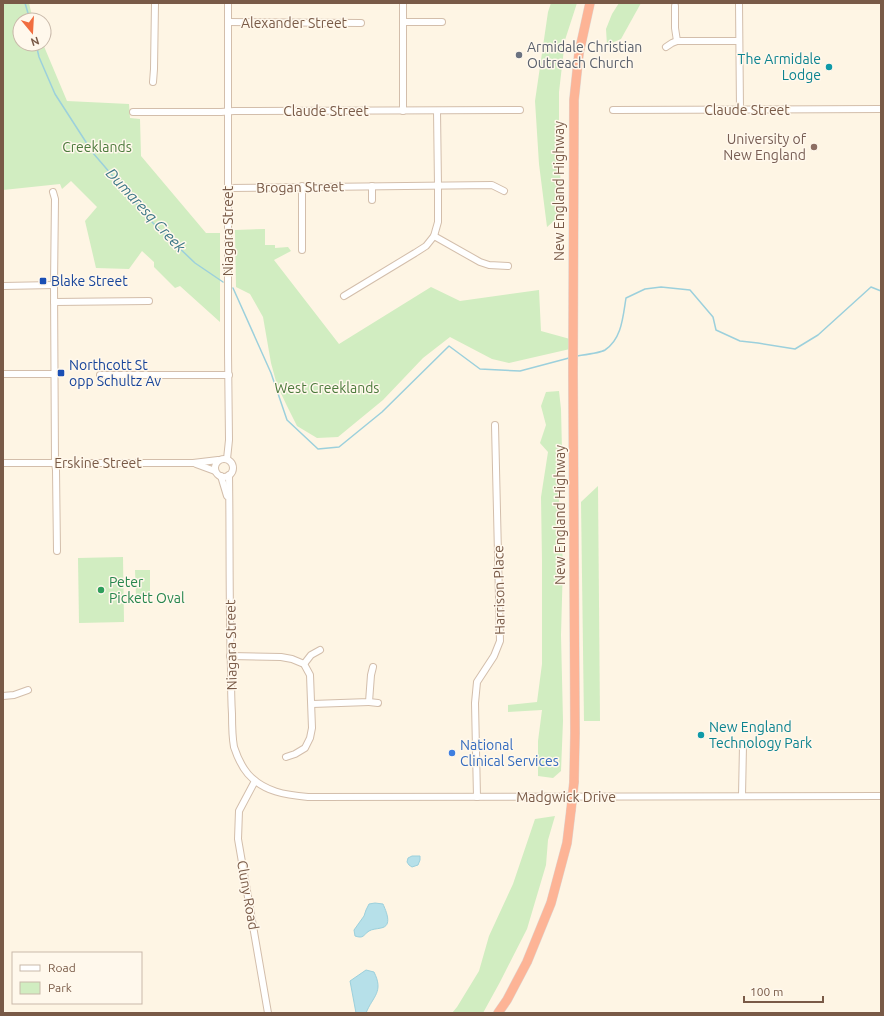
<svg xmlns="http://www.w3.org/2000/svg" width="884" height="1016" viewBox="0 0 884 1016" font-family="Ubuntu,sans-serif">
	<rect width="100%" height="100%" fill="#fef5e4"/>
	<!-- green -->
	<g fill="#d1edc1">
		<polygon points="3,3 29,3 33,20 20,20 20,44 43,44 67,101 129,104 130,118 140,119 141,156 206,233 220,233 220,322 180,286 175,288 154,267 154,262 142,251 129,269 96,268 85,221 97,207 71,181 62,189 60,184 3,190"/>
		<polygon points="551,3 577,3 565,40 559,92 559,145 562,214 547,227 539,164 535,101 548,12"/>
		<polygon points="619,3 641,3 621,39 607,45 606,29 612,14"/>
		<polygon points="265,229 265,245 275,245 275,248 288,247 291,251 274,260 339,344 431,287 460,301 539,290 541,331 570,339 570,349 509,363 492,359 450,337 423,358 383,400 338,437 317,438 297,426 287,406 277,385 271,363 263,317 250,294 236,287 235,230"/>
		<polygon points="559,391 561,409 562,451 558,484 563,563 561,635 563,721 561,771 553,778 538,776 538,741 542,710 508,712 508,705 537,702 542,664 542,561 541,497 548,452 540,443 546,425 541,406 546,392"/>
		<polygon points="598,486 600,721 584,721 581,502"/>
		<polygon points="123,557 124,622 79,623 78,558"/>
		<polygon points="135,570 150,570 150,595 136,596"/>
		<polygon points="555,816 548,840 546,865 527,929 500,982 483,1013 452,1013 457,1007 479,971 489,936 513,884 535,819"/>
	</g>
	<!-- water -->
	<g fill="#b6e0e9" stroke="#9cd0dc">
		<polygon points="412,856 420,856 420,860 418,865 412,867 409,865 407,862 408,858"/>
		<path d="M375 903 383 904C386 911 393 926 381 928 377 929 372 929 369 931 363 935 364 939 355 936L354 930 364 916 366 910 369 904Z"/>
		<path d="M366 970 374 972C384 992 373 996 366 1013H356L350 981Z"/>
	</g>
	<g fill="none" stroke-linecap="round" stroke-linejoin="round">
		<!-- stream -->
		<g stroke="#9cd0dc" stroke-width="1.5">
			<polyline points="25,3 30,20"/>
			<polyline points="36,44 39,57 55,94 93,153 153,223 195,263 223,282"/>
			<polyline points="233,288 271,373 287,420 318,449 339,447 382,412 449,346 480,369 520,371 569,358"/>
			<path d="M577 356C583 355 600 353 605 350 622 339 623 316 626 298L645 289 661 287 690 290 713 317 716 330 740 341 758 343 795 349 818 335 871 287 881 291"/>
		</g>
		<!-- minor casing -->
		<g stroke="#d3beab" stroke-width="8">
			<g id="minor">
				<polyline points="403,3 403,111"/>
				<polyline points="739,3 740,110"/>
				<polyline points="675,6 675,28 677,41"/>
				<polyline points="228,22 361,23"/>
				<polyline points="403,22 442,22"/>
				<polyline points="666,47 672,43 677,41 739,41"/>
				<polyline points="153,82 154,69 155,3"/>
				<polyline points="613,110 881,109"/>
				<polyline points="133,112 221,112 234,111 520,110"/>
				<polyline points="228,188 492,185 504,191"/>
				<polyline points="53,192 55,199 54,285 55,463 56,470 57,551"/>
				<polyline points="372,200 372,186"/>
				<polyline points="434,236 480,262 489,265 508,266"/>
				<polyline points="302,250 302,186"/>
				<polyline points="3,286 54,285"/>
				<polyline points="344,296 415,253 426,246 434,236 438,222 438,186 437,111"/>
				<polyline points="54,302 149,301"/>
				<polyline points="3,374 55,374"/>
				<polyline points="100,375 229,375"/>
				<circle cx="224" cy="468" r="9"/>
				<polyline points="227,459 229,440 228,353 228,3"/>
				<polyline points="3,463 193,463 218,460"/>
				<polyline points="196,464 215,471"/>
				<path d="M229 475C230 540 229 604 231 669 231 684 231 699 232 714 232 725 232 736 234 747 237 756 242 767 248 774 264 792 286 795 308 797L881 796"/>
				<polyline points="221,476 227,496"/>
				<polyline points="230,656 281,657 292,659 304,664 310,675 312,728 310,738 305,748 295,754 286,757"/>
				<polyline points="304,664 311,655 320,650"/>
				<polyline points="3,696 14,695 28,690"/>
				<polyline points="369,702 378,703"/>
				<polyline points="312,704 369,702 371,675 373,667"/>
				<polyline points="255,781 239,811 238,839 268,1013"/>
				<polyline points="742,796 743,745"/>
				<polyline points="477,797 475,703 477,682 494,656 500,641 495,425"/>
			</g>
		</g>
		<!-- highway casing -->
		<g stroke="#dfd7d3" stroke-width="10">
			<g id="highway">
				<polyline points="574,782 575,733 573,373 574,100 579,53 590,3"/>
				<polyline points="498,1013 507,1000 527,962 551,903 567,843 571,810"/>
			</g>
		</g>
		<!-- minor -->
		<use href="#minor" stroke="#fff" stroke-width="6"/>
		<!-- highway -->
		<use href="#highway" stroke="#fdb496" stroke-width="9"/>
		<!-- highway-bridge casing -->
		<g stroke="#dfd7d3" stroke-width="10" stroke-linecap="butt">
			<polyline id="highway-bridge" points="571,810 574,782"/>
		</g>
		<!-- highway-bridge -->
		<use href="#highway-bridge" stroke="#fdb496" stroke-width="9"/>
	</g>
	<!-- markers -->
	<circle fill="#6b7280" stroke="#fff8ec" stroke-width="1.5" cx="519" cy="55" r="4"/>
	<g fill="#0f9aa8" stroke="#fff8ec" stroke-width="1.5">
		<circle cx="829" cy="67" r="4"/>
		<circle cx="701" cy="735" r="4"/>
	</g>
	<circle fill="#8d6e63" stroke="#fff8ec" stroke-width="1.5" cx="814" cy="147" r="4"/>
	<g fill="#1a4fb4" stroke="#fff8ec" stroke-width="1.5">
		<rect x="39" y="277" width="8" height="8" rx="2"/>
		<rect x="57" y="369" width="8" height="8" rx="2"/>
	</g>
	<circle fill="#2e9e5b" stroke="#fff8ec" stroke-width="1.5" cx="101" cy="590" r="4"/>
	<circle fill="#3f7fe0" stroke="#fff8ec" stroke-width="1.5" cx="452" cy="753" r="4"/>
	<g text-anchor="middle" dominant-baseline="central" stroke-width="3" stroke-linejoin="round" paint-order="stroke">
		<!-- street labels -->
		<g font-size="14" fill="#795a47" stroke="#fff8ec">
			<text x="294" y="23">Alexander Street</text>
			<text x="747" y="110">Claude Street</text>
			<text x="326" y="111">Claude Street</text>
			<text transform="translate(300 187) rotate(-1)">Brogan Street</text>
			<text transform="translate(559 191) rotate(-90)">New England Highway</text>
			<text transform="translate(228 231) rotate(-90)">Niagara Street</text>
			<text x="98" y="463">Erskine Street</text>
			<text transform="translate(560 515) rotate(-90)">New England Highway</text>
			<text transform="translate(499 590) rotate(-91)">Harrison Place</text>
			<text transform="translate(231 645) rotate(-91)">Niagara Street</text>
			<text x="566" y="797">Madgwick Drive</text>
			<text transform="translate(248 895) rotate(80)">Cluny Road</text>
		</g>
		<!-- worship labels -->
		<g font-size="14" fill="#5b616d" stroke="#fff8ec" text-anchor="start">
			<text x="527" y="47">Armidale Christian<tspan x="527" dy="16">Outreach Church</tspan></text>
		</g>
		<!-- culture labels -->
		<g font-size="14" fill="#0d838f" stroke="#fff8ec" text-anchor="end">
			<text x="821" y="59">The Armidale<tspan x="821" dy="16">Lodge</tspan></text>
			<text x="709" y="727" text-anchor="start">New England<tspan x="709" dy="16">Technology Park</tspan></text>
		</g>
		<!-- education labels -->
		<g font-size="14" fill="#785e54" stroke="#fff8ec" text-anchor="end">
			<text x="806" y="139">University of<tspan x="806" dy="16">New England</tspan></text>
		</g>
		<!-- park labels -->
		<g font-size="14" fill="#4c7a3c" stroke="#fff8ec">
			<text x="97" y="147">Creeklands</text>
			<text x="327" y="388">West Creeklands</text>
		</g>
		<!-- transit labels -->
		<g font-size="14" fill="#164399" stroke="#fff8ec" text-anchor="start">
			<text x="51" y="281">Blake Street</text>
			<text x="69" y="365">Northcott St<tspan x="69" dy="16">opp Schultz Av</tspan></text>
		</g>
		<!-- leisure labels -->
		<g font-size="14" fill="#27864d" stroke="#fff8ec" text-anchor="start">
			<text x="109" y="582">Peter<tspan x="109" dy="16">Pickett Oval</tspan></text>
		</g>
		<!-- shop labels -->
		<g font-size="14" fill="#366cbe" stroke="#fff8ec" text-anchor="start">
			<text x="460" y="745">National<tspan x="460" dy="16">Clinical Services</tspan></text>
		</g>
		<!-- water labels -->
		<g font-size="15" font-style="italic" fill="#3c7787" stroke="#fff8ec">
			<text transform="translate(146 210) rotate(47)">Dumaresq Creek</text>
		</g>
	</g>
	<!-- border -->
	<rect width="884" height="1016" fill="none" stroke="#795a47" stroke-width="8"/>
	<!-- legend -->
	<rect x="12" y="952" width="130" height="52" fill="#fff8ec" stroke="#c9b9aa"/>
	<rect x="20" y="965" width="20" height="6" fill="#ffffff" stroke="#c9b9aa"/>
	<text x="48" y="972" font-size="12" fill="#795a47">Road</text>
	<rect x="20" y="982" width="20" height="12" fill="#d1edc1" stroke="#c9b9aa"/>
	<text x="48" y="992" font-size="12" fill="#795a47">Park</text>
	<!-- north arrow -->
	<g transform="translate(32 32) rotate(162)"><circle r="19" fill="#fff8ec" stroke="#c9b9aa"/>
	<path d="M0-3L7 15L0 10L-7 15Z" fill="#f16d3f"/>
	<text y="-6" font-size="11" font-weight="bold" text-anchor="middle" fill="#795a47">N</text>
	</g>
	<!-- scale -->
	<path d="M744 996v6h79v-6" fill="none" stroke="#795a47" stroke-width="2"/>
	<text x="750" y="996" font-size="12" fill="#795a47" stroke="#fff8ec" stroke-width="3" paint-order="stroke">100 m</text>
</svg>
